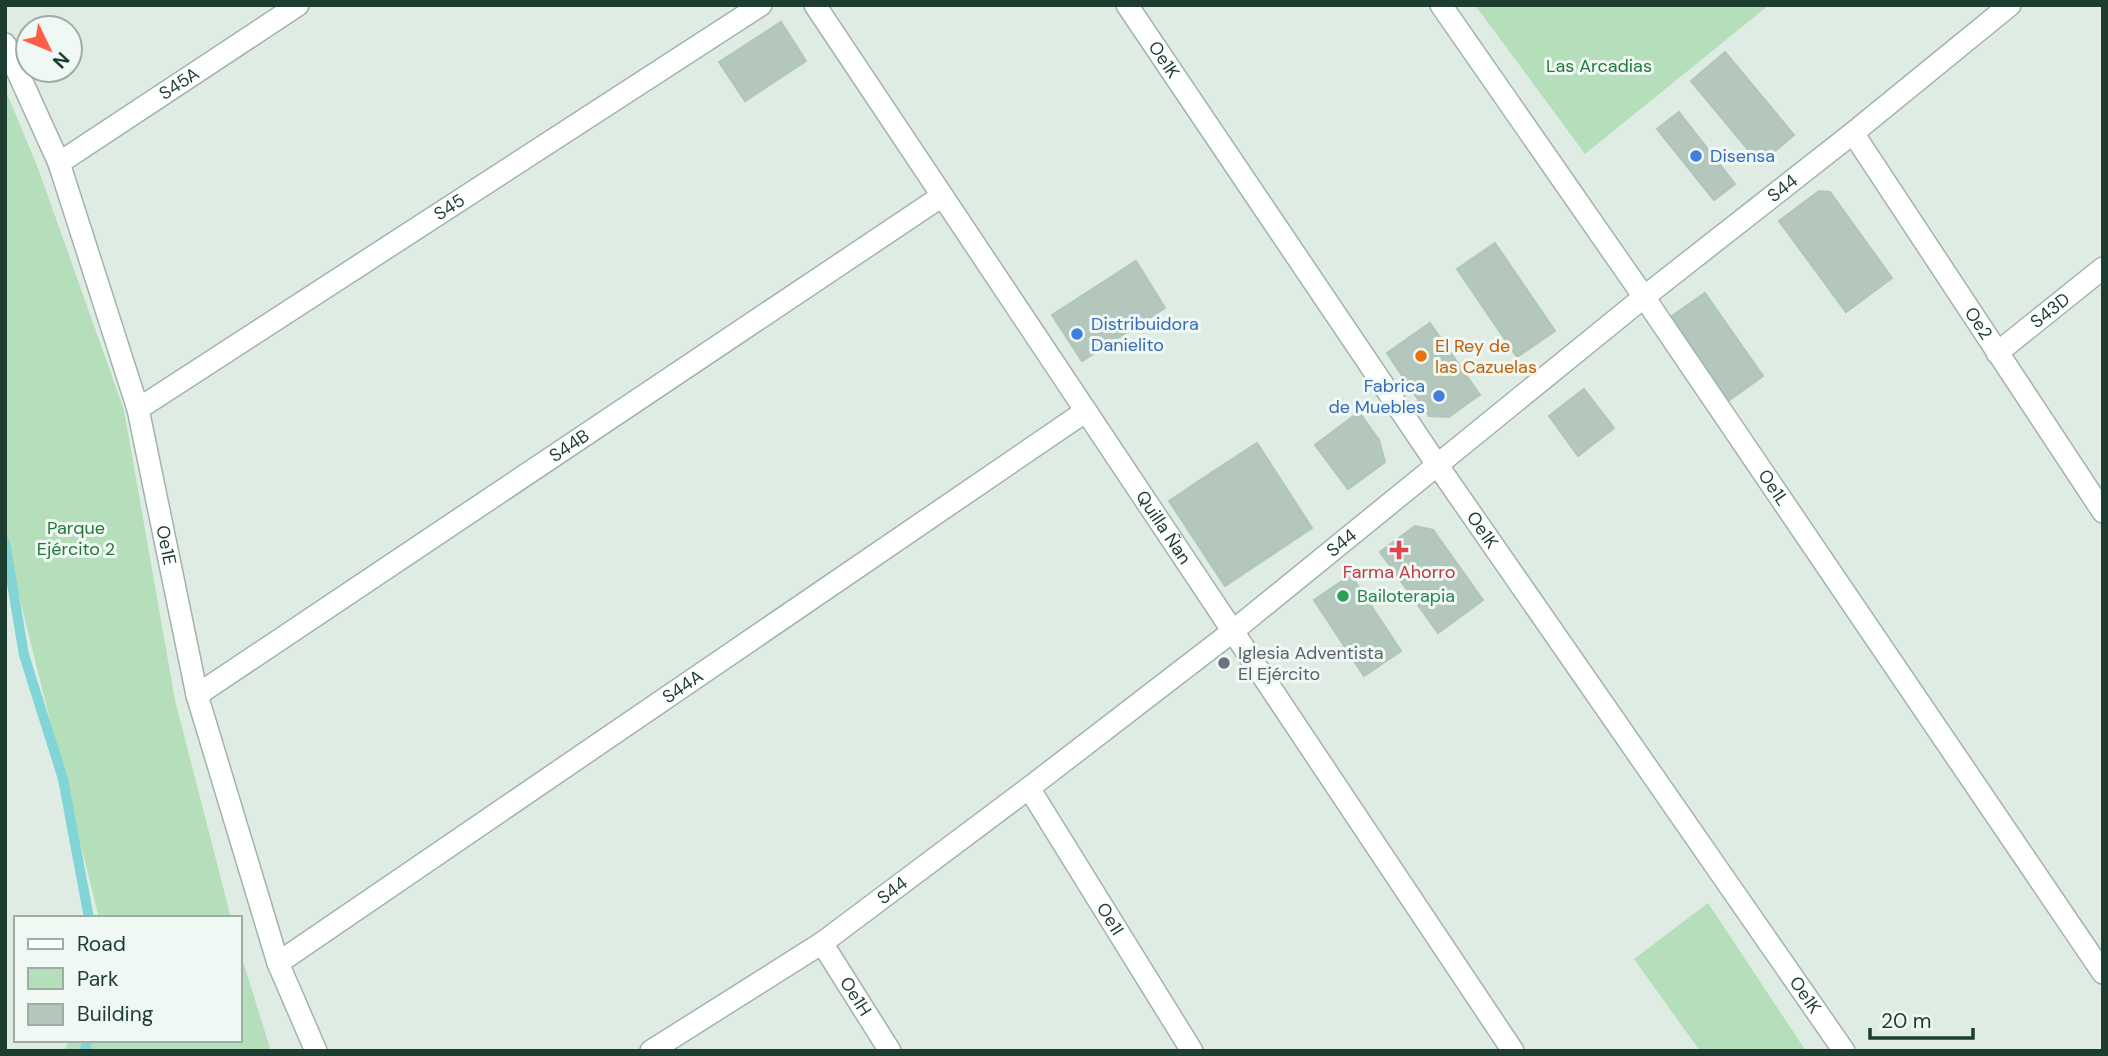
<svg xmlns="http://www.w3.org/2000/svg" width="2108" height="1056" viewBox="0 0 2108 1056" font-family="'DM Sans',sans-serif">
	<rect width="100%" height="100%" fill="#dfece4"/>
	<!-- green -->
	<g fill="#b5dfbb">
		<polygon points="1475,5 1769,5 1585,154"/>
		<polygon points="5,89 38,168 124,410 175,700 231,918 99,918 5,539"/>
		<polygon points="1708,903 1806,1051 1700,1051 1634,959"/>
		<polygon points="240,952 271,1051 64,1051 69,1040 240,1040"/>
	</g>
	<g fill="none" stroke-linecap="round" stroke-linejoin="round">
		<!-- stream -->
		<g stroke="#81d5d7" stroke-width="10">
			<polyline points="5,542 24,655 63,779 89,918"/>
			<polyline points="85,1051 87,1040"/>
		</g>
	</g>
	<!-- building -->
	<g fill="#b4c7bd" stroke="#b1c6ba" stroke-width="2">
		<polygon points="781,22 806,61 745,101 719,62"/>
		<polygon points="1725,52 1794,135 1760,164 1691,81"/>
		<polygon points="1679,112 1735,184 1714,200 1657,129"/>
		<polygon points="1819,191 1830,192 1892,278 1846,312 1779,221"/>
		<polygon points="1495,243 1555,331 1517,357 1457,269"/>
		<polygon points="1136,261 1165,308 1082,361 1052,315"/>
		<polygon points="1705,293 1763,376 1728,401 1669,318"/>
		<polygon points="1430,323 1455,359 1411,389 1387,353"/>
		<polygon points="1455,359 1480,395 1468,403 1443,368"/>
		<polygon points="1443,368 1468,403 1449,417 1429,416 1411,389"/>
		<polygon points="1584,389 1614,428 1578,456 1549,416"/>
		<polygon points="1359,412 1379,440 1385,462 1348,489 1315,445"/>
		<polygon points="1257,443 1312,528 1270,556 1214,471"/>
		<polygon points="1214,471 1270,556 1225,586 1169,501"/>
		<polygon points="1415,526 1433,530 1483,600 1438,633 1380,552"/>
		<polygon points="1351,575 1401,651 1364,676 1314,600"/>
	</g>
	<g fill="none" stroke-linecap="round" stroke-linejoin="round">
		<!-- minor casing -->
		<g stroke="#a1b4ab" stroke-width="24">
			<g id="minor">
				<path id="s1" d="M815 5 1513 1051"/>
				<path id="s2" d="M1127 5 1438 466 1844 1051"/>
				<path id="s3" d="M1441 5 1644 297 2103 973"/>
				<path id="s4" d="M5 44 59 163 138 409 197 695 278 963 316 1051"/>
				<path id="s5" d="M1853 133 2103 512"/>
				<path id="s6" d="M59 163 298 5"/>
				<path id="s7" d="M1997 353 2103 268"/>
				<path id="s8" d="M138 409 761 5"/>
				<path id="s9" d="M197 695 942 196"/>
				<path id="s10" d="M1029 788 1192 1051"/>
				<path id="s11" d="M822 943 890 1051"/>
				<path id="s12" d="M278 963 1086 411"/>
				<path id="s13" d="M651 1051 822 943 1029 788 1233 631 1644 297 1853 133 2010 5"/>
			</g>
		</g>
		<!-- minor -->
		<use href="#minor" stroke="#fff" stroke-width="21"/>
	</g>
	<!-- markers -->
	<g fill="#3f7fe0" stroke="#eff8f3" stroke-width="2.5">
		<circle cx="1696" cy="156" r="7"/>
		<circle cx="1077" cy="334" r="7"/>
		<circle cx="1439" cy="396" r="7"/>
	</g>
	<circle fill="#e8710a" stroke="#eff8f3" stroke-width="2.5" cx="1421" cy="356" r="7"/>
	<path fill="#e0444e" stroke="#eff8f3" stroke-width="2.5" d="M1395.5 539.5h7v7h7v7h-7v7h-7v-7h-7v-7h7z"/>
	<circle fill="#2e9e5b" stroke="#eff8f3" stroke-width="2.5" cx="1343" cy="596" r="7"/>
	<circle fill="#6b7280" stroke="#eff8f3" stroke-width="2.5" cx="1224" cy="663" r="7"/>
	<g text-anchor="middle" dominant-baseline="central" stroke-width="6" stroke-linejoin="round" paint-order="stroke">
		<!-- street labels -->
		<g font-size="18" fill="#1e3d31" stroke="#eff8f3">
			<text stroke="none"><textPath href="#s2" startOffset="66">Oe1K</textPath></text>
			<text stroke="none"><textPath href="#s6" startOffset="144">S45A</textPath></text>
			<text stroke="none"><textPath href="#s13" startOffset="1424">S44</textPath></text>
			<text stroke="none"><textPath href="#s8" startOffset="371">S45</textPath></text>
			<text stroke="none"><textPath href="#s7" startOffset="68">S43D</textPath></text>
			<text stroke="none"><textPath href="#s5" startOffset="228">Oe2</textPath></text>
			<text stroke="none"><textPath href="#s9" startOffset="448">S44B</textPath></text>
			<text stroke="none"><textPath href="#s3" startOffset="586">Oe1L</textPath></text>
			<text stroke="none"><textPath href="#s1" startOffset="628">Quilla Ñan</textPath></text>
			<text stroke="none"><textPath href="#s2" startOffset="634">Oe1K</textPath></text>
			<text stroke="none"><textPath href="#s13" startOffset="858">S44</textPath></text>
			<text stroke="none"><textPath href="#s4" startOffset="528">Oe1E</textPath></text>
			<text stroke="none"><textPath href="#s12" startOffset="490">S44A</textPath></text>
			<text stroke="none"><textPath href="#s13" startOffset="290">S44</textPath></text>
			<text stroke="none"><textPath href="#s10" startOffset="154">Oe1I</textPath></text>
			<text stroke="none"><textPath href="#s2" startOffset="1200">Oe1K</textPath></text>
			<text stroke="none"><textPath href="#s11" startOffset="63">Oe1H</textPath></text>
		</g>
		<!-- park labels -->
		<g font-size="18" fill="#257839" stroke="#eff8f3">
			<text x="1599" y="66">Las Arcadias</text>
			<text x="76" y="528">Parque<tspan x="76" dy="21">Ejército 2</tspan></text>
		</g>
		<!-- shop labels -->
		<g font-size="18" fill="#366cbe" stroke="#eff8f3" text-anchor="start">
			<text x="1710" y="156">Disensa</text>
			<text x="1091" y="324">Distribuidora<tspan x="1091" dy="21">Danielito</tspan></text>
			<text x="1425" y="386" text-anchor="end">Fabrica<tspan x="1425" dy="21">de Muebles</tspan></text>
		</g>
		<!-- food labels -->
		<g font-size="18" fill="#c56008" stroke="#eff8f3" text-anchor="start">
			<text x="1435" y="346">El Rey de<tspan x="1435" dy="21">las Cazuelas</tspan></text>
		</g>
		<!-- health labels -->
		<g font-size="18" fill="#be3a42" stroke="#eff8f3">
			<text x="1399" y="572">Farma Ahorro</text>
		</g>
		<!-- leisure labels -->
		<g font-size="18" fill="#27864d" stroke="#eff8f3" text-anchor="start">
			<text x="1357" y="596">Bailoterapia</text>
		</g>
		<!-- worship labels -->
		<g font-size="18" fill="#5b616d" stroke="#eff8f3" text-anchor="start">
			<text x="1238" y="653">Iglesia Adventista<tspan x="1238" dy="21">El Ejército</tspan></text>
		</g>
	</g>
	<!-- border -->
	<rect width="2108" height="1056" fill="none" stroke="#1e3d31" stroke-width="14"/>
	<!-- legend -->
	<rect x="14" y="916" width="228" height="126" fill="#eff8f3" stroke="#9bada5" stroke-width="2"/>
	<rect x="28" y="939" width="35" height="10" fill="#ffffff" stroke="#9bada5" stroke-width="2"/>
	<text x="77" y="951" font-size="21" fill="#1e3d31">Road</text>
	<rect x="28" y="968" width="35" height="21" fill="#b5dfbb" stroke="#9bada5" stroke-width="2"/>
	<text x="77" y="986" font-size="21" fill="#1e3d31">Park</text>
	<rect x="28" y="1004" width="35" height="21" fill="#b4c7bd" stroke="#9bada5" stroke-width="2"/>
	<text x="77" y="1021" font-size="21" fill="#1e3d31">Building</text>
	<!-- north arrow -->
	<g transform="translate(49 49) rotate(133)"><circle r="33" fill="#eff8f3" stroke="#9bada5" stroke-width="2"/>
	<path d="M0-5L12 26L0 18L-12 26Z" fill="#ff5d4a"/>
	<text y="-10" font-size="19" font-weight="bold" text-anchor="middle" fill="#1e3d31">N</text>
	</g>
	<!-- scale -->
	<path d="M1870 1028v10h103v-10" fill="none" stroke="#1e3d31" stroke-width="3.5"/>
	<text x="1881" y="1028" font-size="21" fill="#1e3d31" stroke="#eff8f3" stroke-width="5" paint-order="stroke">20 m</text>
</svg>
